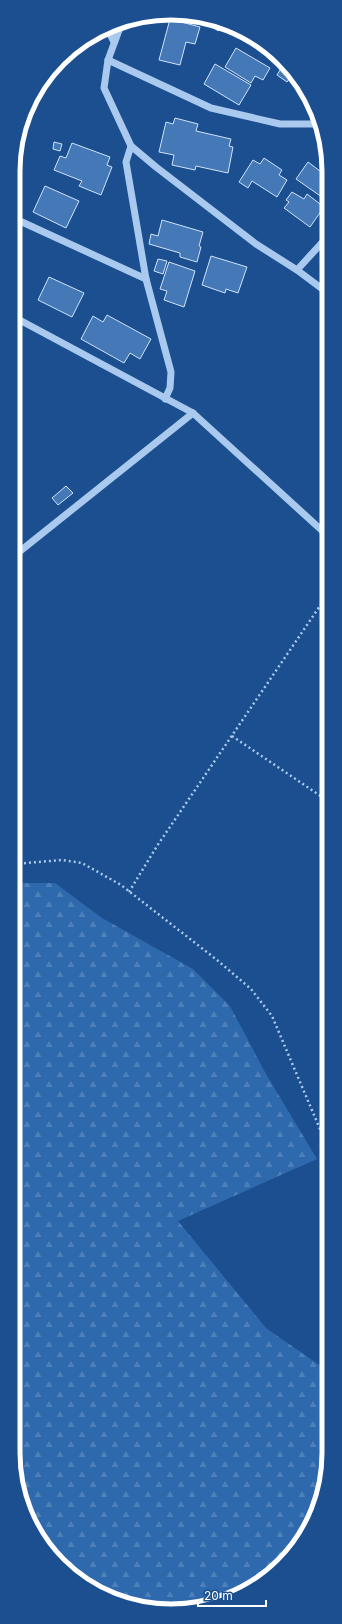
<svg xmlns="http://www.w3.org/2000/svg" width="342" height="1624" viewBox="0 0 342 1624" font-family="Inter,sans-serif">
	<defs>
		<pattern id="forest-firs" width="22" height="20" patternUnits="userSpaceOnUse"><rect width="22" height="20" fill="#2e69ad"/><path d="M5 1l3.5 6h-7zM16 11l3.5 6h-7z" fill="#4d80b9"/></pattern>
	</defs>
	<rect width="100%" height="100%" fill="#1b4f8f"/>
	<!-- forest -->
	<polygon fill="url(#forest-firs)" points="14,883 55,883 102,918 193,969 230,1006 266,1074 317,1159 178,1221 266,1328 328,1371 328,1473 313,1523 275,1572 222,1603 161,1611 101,1595 59,1565 25,1513 13,1453"/>
	<!-- building -->
	<g fill="#4478b7" stroke="#cfe3fa">
		<polygon points="201,17 224,24 218,31"/>
		<polygon points="170,19 200,27 195,44 186,42 180,65 159,60"/>
		<polygon points="236,48 270,68 263,80 255,76 251,83 225,67"/>
		<polygon points="285,62 293,74 287,82 277,75"/>
		<polygon points="215,64 251,85 239,105 204,84"/>
		<polygon points="175,118 198,124 196,131 231,139 229,146 233,147 228,173 196,166 195,170 172,165 174,155 159,152 166,122 173,124"/>
		<polygon points="54,142 62,144 60,151 53,149"/>
		<polygon points="72,143 110,157 107,165 112,167 101,195 79,186 82,181 54,170 60,156 66,158"/>
		<polygon points="264,158 282,170 279,175 287,180 277,197 252,181 248,188 239,182 253,160 260,164"/>
		<polygon points="308,162 320,171 323,165 329,169 329,202 296,179"/>
		<polygon points="45,186 79,201 66,228 33,212"/>
		<polygon points="292,192 304,199 307,194 324,207 310,227 284,208 289,202 286,200"/>
		<polygon points="162,220 203,232 199,246 201,247 197,262 180,257 180,253 149,244 151,234 158,236"/>
		<polygon points="211,256 247,267 238,293 226,289 225,293 202,285"/>
		<polygon points="158,259 167,261 163,274 154,271"/>
		<polygon points="169,262 195,271 184,307 164,300 167,291 160,289"/>
		<polygon points="49,277 84,293 72,317 38,300"/>
		<polygon points="107,315 151,339 140,359 130,353 124,363 81,339 93,316 103,322"/>
		<polygon points="66,486 73,493 58,505 52,498"/>
	</g>
	<g fill="none" stroke-linecap="round" stroke-linejoin="round">
		<!-- path -->
		<g stroke="#a9c9ee" stroke-width="2.5" stroke-dasharray="2 3" stroke-linecap="butt">
			<polyline points="232,736 328,801"/>
			<polyline points="14,864 62,860 82,863 121,885 217,960 251,989 272,1016 328,1148"/>
			<polyline points="129,892 157,846 328,594"/>
		</g>
		<!-- minor -->
		<g stroke="#a9c9ee" stroke-width="7">
			<polyline points="122,22 108,60 104,88 131,146 156,167 256,244 297,270 329,294"/>
			<polyline points="108,30 114,42"/>
			<polyline points="108,60 211,108 280,124 320,124"/>
			<polyline points="131,146 126,162 146,279 171,372 170,388 165,399"/>
			<polyline points="22,222 146,279"/>
			<polyline points="297,270 329,235"/>
			<polyline points="14,317 193,413 328,536"/>
			<polyline points="14,556 193,413"/>
		</g>
	</g>
	<!-- crop -->
	<path d="M0 0H342V1624H0ZM171 20H171A151 151 0 0 1 322 171V1453A151 151 0 0 1 171 1604H171A151 151 0 0 1 20 1453V171A151 151 0 0 1 171 20Z" fill="#1b4f8f" fill-rule="evenodd"/>
	<path fill="none" stroke="#fff" stroke-width="5" d="M171 20H171A151 151 0 0 1 322 171V1453A151 151 0 0 1 171 1604H171A151 151 0 0 1 20 1453V171A151 151 0 0 1 171 20Z"/>
	<!-- scale -->
	<path d="M198 1600v6h68v-6" fill="none" stroke="#ffffff" stroke-width="2"/>
	<text x="204" y="1600" font-size="12" fill="#ffffff" stroke="#1b4f8f" stroke-width="3" paint-order="stroke">20 m</text>
</svg>
